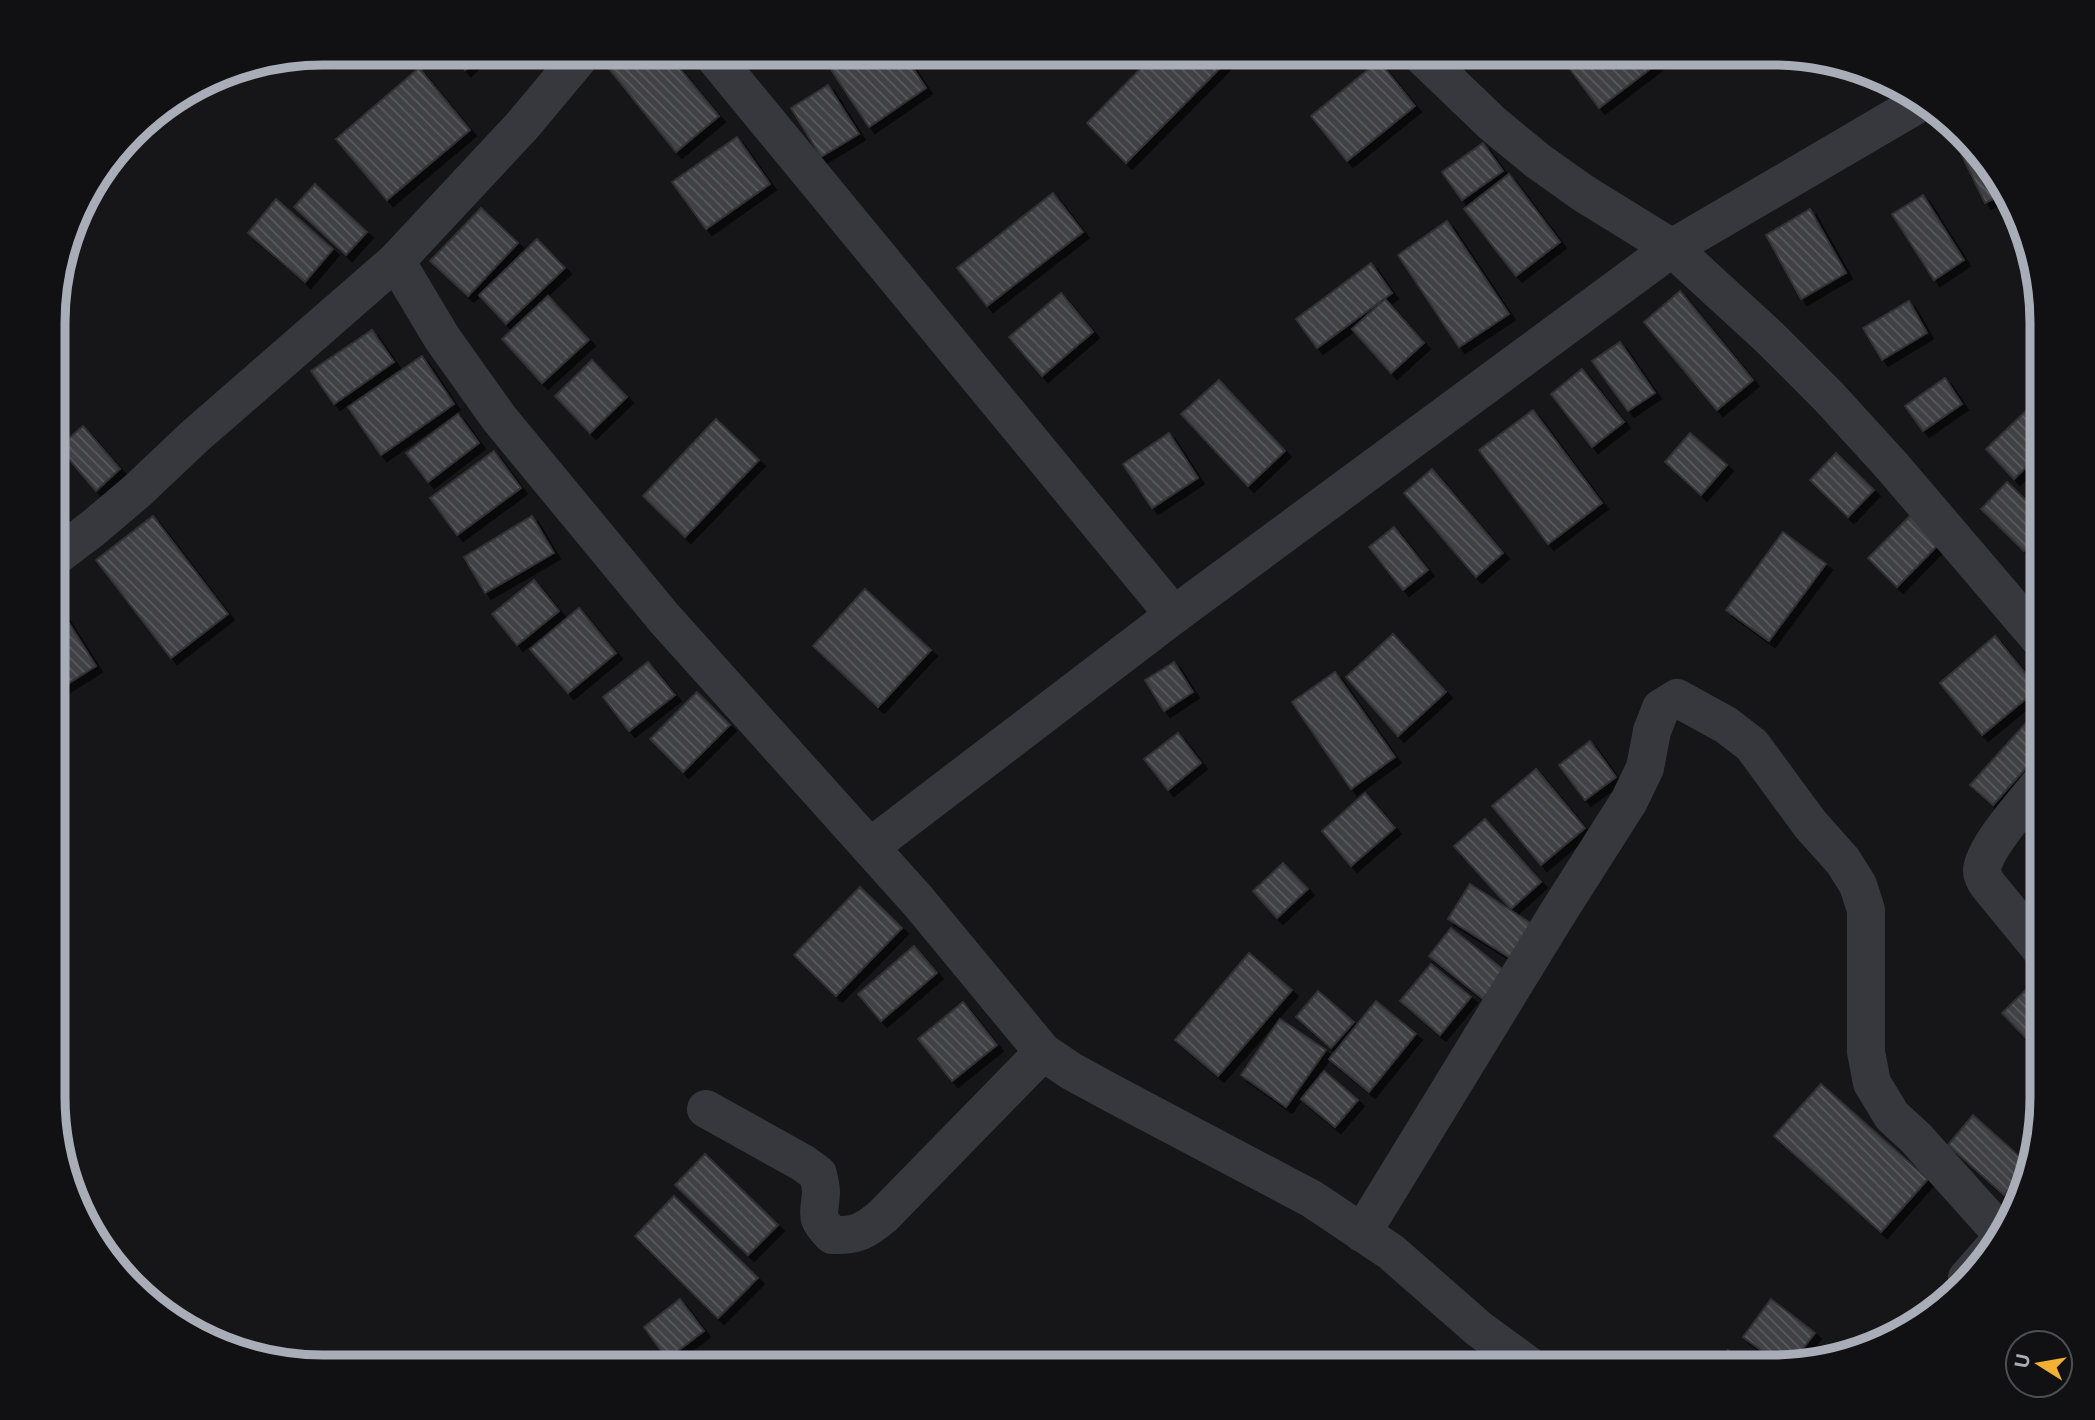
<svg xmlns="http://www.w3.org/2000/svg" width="2095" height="1420" viewBox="0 0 2095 1420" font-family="Inter,sans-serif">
	<defs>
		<pattern id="building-back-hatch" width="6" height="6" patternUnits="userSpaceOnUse" patternTransform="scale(1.75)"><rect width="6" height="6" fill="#404145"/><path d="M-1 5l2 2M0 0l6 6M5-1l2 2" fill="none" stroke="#595a5e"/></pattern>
		<filter id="shadow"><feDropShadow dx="6" dy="6" stdDeviation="0" flood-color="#0009"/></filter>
	</defs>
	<rect width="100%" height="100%" fill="#161618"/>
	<!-- building -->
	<g fill="url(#building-back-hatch)" stroke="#303034" stroke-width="2" filter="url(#shadow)">
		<polygon points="323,52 338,53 328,63 318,53"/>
		<polygon points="450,53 484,53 465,70"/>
		<polygon points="601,53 667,53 719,116 676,152 598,55"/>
		<polygon points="852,53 903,53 926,88 869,127 830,68"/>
		<polygon points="1156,53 1235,53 1126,163 1087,123"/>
		<polygon points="1575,53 1671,53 1599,108 1564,61"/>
		<polygon points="1379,61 1415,106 1347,161 1311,116"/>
		<polygon points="419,68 470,130 387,200 336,139"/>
		<polygon points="828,85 859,134 821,157 791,108"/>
		<polygon points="1958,134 2006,193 1985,203 1953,137"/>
		<polygon points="737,137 770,184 706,229 672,182"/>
		<polygon points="1483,143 1503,171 1462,200 1442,172"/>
		<polygon points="1509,174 1560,242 1516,276 1464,209"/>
		<polygon points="315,184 367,232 346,255 294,207"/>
		<polygon points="1053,193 1083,232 987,306 957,268"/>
		<polygon points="1923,195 1964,260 1934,280 1892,214"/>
		<polygon points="276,199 333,249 305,282 248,233"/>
		<polygon points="481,208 518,243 468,296 430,261"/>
		<polygon points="1810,209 1846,273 1801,299 1766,235"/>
		<polygon points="1447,221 1509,314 1459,347 1398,255"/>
		<polygon points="537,239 565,268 506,324 479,295"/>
		<polygon points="1371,263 1392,293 1317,348 1296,319"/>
		<polygon points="1680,291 1753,380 1717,410 1644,322"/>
		<polygon points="1061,293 1093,332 1042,376 1009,337"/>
		<polygon points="548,296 589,340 542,383 502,339"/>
		<polygon points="1385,299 1424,343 1391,373 1352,329"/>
		<polygon points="1909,301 1927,333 1882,360 1863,328"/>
		<polygon points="372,330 394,362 334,404 311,371"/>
		<polygon points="1620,342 1655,393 1628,411 1592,361"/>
		<polygon points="422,356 454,404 381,455 348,407"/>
		<polygon points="592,360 627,397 590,433 555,396"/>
		<polygon points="1582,369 1624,422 1592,447 1551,394"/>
		<polygon points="1945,378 1962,404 1923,431 1905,406"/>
		<polygon points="1219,380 1285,451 1248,486 1181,414"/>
		<polygon points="1533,410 1602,503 1548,544 1479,450"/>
		<polygon points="2026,411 2042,427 2042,452 2014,479 1986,449"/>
		<polygon points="458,414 479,443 428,482 406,453"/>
		<polygon points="716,419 759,460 685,537 643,496"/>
		<polygon points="83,426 120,469 96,491 59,447"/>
		<polygon points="1169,433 1198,478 1152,508 1123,464"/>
		<polygon points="1690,433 1727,465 1701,495 1665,462"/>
		<polygon points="494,451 521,488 457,535 430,498"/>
		<polygon points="1836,453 1874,490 1848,517 1810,480"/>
		<polygon points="1432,469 1503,553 1476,577 1404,493"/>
		<polygon points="2007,482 2042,516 2042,532 2024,551 1981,509"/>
		<polygon points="55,503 69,522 55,534"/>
		<polygon points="1912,514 1940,543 1897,587 1868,558"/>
		<polygon points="153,516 228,614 171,658 96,560"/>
		<polygon points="532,516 554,553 485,593 464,557"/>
		<polygon points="1394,527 1428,570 1403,590 1369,547"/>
		<polygon points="1783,532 1826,564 1769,641 1726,610"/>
		<polygon points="534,580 559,611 517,645 492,614"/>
		<polygon points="865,589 931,650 878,707 813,646"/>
		<polygon points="579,608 616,653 568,693 530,649"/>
		<polygon points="64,615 96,666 58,690 55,684 55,621"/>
		<polygon points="1393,634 1446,692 1398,736 1346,677"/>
		<polygon points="1995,636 2038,689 1982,735 1940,683"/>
		<polygon points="648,662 675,695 629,731 603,697"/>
		<polygon points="1174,662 1193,692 1164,711 1145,680"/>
		<polygon points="1335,672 1395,757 1351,789 1292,702"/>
		<polygon points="697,692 730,725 683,772 650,739"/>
		<polygon points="2035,713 2042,720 2042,750 1993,805 1970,785"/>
		<polygon points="1178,733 1201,763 1168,790 1144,759"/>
		<polygon points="1590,741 1616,777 1585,800 1559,765"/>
		<polygon points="1536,769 1585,828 1541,865 1492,806"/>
		<polygon points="1365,793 1395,828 1351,866 1322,831"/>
		<polygon points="1485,819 1541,882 1511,909 1454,846"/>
		<polygon points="1283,863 1308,889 1277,918 1253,891"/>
		<polygon points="1470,884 1532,924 1510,958 1448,919"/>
		<polygon points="860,887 902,928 836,996 794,955"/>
		<polygon points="1451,928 1505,971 1483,999 1429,956"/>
		<polygon points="914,946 937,973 881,1021 858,994"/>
		<polygon points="1249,953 1292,990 1218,1076 1175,1040"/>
		<polygon points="1431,964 1471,997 1440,1035 1400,1001"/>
		<polygon points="2033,983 2042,992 2042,1055 2002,1013"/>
		<polygon points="1318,991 1354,1022 1331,1048 1296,1017"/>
		<polygon points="1376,1001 1416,1034 1369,1092 1329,1059"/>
		<polygon points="963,1002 997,1045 952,1081 918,1039"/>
		<polygon points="1280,1019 1326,1050 1286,1107 1241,1075"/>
		<polygon points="1324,1071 1358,1100 1335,1127 1301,1099"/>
		<polygon points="1821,1084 1928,1179 1881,1232 1774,1136"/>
		<polygon points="1973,1115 2030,1166 2004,1195 1948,1145"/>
		<polygon points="705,1154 778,1225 748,1255 675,1185"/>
		<polygon points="674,1196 758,1278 718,1318 635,1236"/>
		<polygon points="680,1299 704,1331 667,1359 644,1327"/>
		<polygon points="1771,1299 1815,1333 1792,1363 1781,1365 1743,1337"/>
		<polygon points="1728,1350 1748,1367 1713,1367"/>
	</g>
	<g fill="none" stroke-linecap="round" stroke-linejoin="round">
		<!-- street -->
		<g stroke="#37383d" stroke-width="38">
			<polyline points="711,53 1174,615"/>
			<polyline points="1419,53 1493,124 1538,161 1583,193 1672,248 1769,337 1829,397 1892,466 2042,642"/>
			<polyline points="396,261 442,338 499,418 664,618 918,901 1043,1052 1071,1071 1117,1096 1312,1199 1391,1252 1479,1329 1531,1367"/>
			<polyline points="55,557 92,529 137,491 194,437 396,261 522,126 583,53"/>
			<path d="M2042 781C2027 800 1984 847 1982 870 1982 875 1985 881 1988 885L2042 951"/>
			<polyline points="870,847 1174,615 1672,248 1923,101"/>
			<path d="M706 1109 803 1163 818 1174C819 1180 821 1186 821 1192 820 1216 813 1215 832 1235 857 1236 865 1231 883 1216L1043 1052"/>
			<polyline points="1362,1233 1559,911 1629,801 1645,768 1652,731 1661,708 1677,698 1726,725 1752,745 1810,824 1843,861 1858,885 1866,910 1866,1052 1872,1083 1892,1116 1916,1138 2002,1234"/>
			<polyline points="1967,1278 1996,1245"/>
		</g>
	</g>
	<!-- crop -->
	<path d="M0 0H2095V1420H0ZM323 65H1772A258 258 0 0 1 2030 323V1097A258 258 0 0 1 1772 1355H323A258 258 0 0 1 65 1097V323A258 258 0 0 1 323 65Z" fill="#111113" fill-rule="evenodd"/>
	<path fill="none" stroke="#a8adb8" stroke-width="9" d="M323 65H1772A258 258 0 0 1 2030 323V1097A258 258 0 0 1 1772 1355H323A258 258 0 0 1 65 1097V323A258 258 0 0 1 323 65Z"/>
	<!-- north arrow -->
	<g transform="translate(2039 1364) rotate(281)"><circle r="33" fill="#111113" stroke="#4d4f55" stroke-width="2"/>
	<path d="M0-5L12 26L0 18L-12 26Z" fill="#f2b134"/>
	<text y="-10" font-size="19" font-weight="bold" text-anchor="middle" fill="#a8adb8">U</text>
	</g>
</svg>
